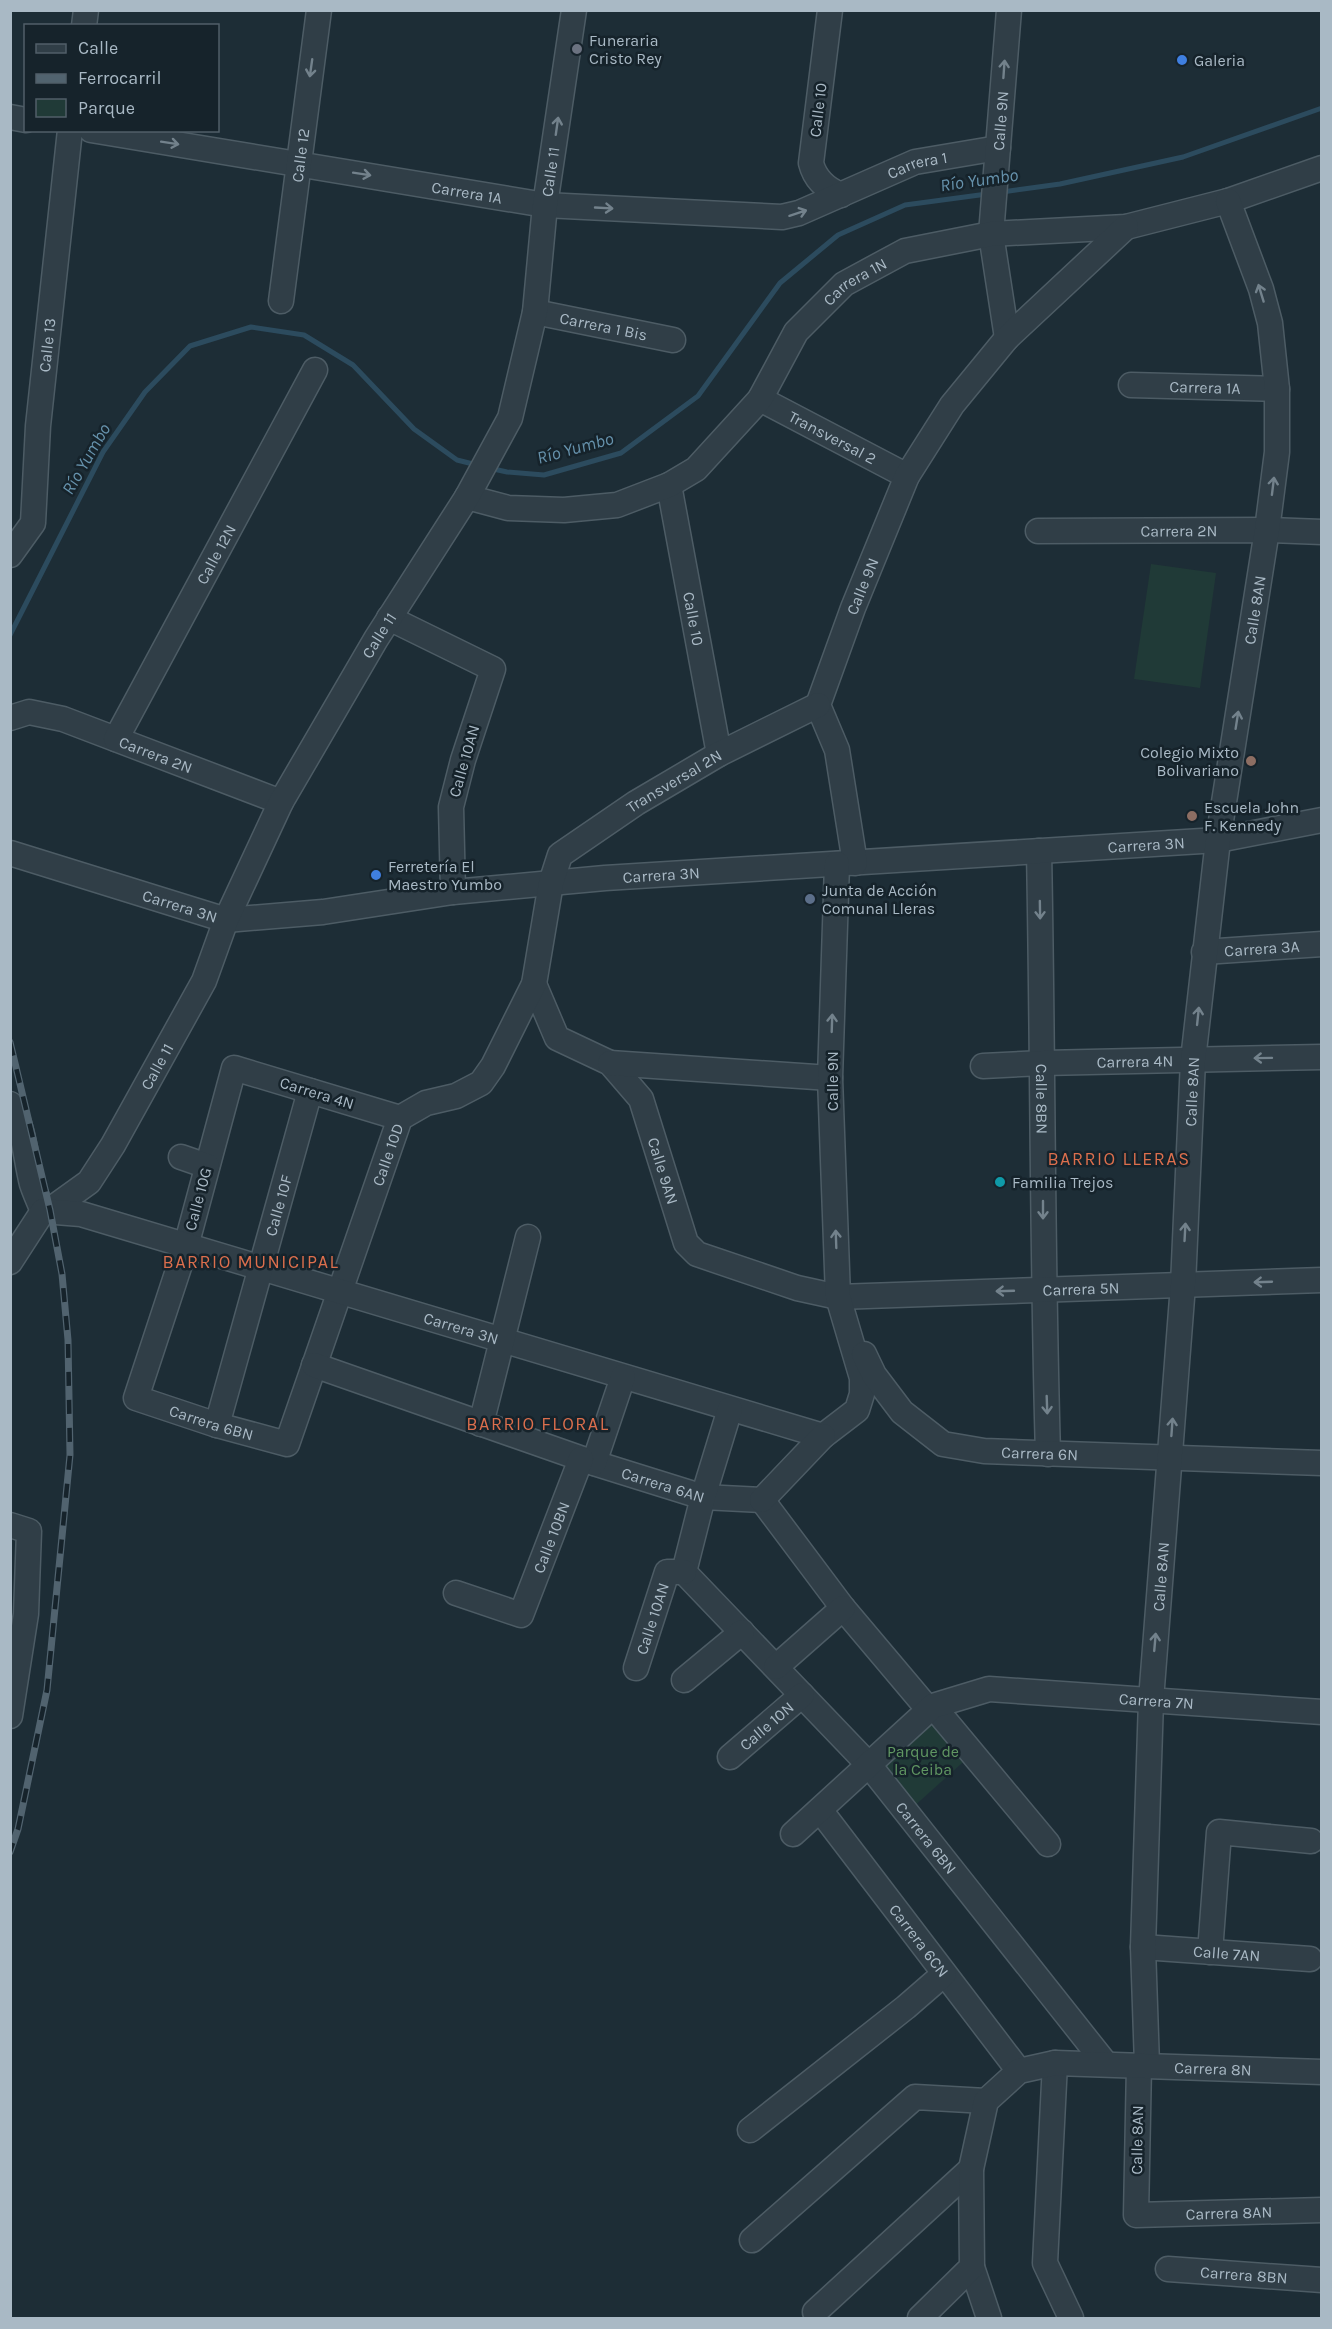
<svg xmlns="http://www.w3.org/2000/svg" width="1332" height="2329" viewBox="0 0 1332 2329" font-family="Karla,sans-serif">
	<rect width="100%" height="100%" fill="#1d2d36"/>
	<!-- green -->
	<g fill="#203a37">
		<polygon points="1151,564 1216,573 1200,688 1134,679"/>
		<polygon points="933,1714 971,1755 911,1809 876,1765"/>
	</g>
	<g fill="none" stroke-linecap="round" stroke-linejoin="round">
		<!-- stream -->
		<g stroke="#2c4b5e" stroke-width="5">
			<polyline points="1002,192 1060,184 1183,157 1322,108"/>
			<polyline points="489,468 507,472 544,475 621,453 698,396 780,283 838,235 905,205 987,194"/>
			<polyline points="10,635 103,452 145,392 190,346 251,327 304,335 353,365 414,429 457,460 477,465"/>
		</g>
		<!-- minor casing -->
		<g stroke="#4d5c65" stroke-width="27">
			<g id="minor">
				<path d="M830 10 811 163C815 179 826 189 841 195"/>
				<polyline points="84,26 86,10"/>
				<polyline points="10,117 26,120"/>
				<path id="s1" d="M91 130 545 205 782 217 799 213 915 162 998 148"/>
				<path id="s2" d="M281 301 319 10"/>
				<path id="s3" d="M535 312 673 340"/>
				<path id="s4" d="M1007 338 991 234 1009 10"/>
				<path id="s5" d="M1131 385 1277 389"/>
				<path id="s6" d="M760 399 907 476"/>
				<path id="s7" d="M669 485 719 754"/>
				<path id="s8" d="M467 497 508 508 564 510 617 505 669 485 696 469 760 399 796 332 844 284 905 251 991 234 1126 227 1228 201 1322 168"/>
				<path id="s9" d="M1038 531 1267 530 1322 532"/>
				<path id="s10" d="M10 555 33 523 38 426 70 130"/>
				<polyline points="389,618 493,669 463,760 451,807 453,892"/>
				<path id="s11" d="M10 718 29 712 63 719 281 802"/>
				<path id="s12" d="M116 739 315 370"/>
				<path id="s13" d="M1039 851C1043 1052 1042 1253 1048 1454"/>
				<path id="s14" d="M10 853 226 920 323 912 453 892 605 878 1218 840 1322 820"/>
				<path id="s15" d="M855 863 837 750 818 705 853 608 907 476 952 405 1007 338 1126 227"/>
				<path id="s16" d="M1204 952 1322 944"/>
				<path id="s17" d="M534 984 557 1038 610 1063 641 1099 686 1243 697 1254 797 1288 838 1297 1322 1280"/>
				<polyline points="610,1063 830,1078"/>
				<path id="s18" d="M983 1066 1043 1063 1322 1057"/>
				<path d="M10 1104C25 1129 25 1157 32 1184 35 1193 39 1202 43 1211"/>
				<path id="s19" d="M400 1118 234 1068 186 1246 136 1398 217 1425 287 1444 400 1118 426 1103 456 1096 481 1083 493 1066 534 984 551 883 560 855 636 803 719 754 818 705"/>
				<polyline points="181,1157 207,1166"/>
				<path id="s20" d="M50 1210 89 1182 113 1145 204 981 226 920 281 802 376 639 467 497 510 418 535 312 545 205 574 10"/>
				<path id="s21" d="M43 1211 81 1214 823 1436 857 1410 862 1394V1378L838 1297 830 1078 837 864"/>
				<polyline points="10,1262 43,1211"/>
				<path id="s22" d="M864 1354 874 1375 902 1412 943 1444 984 1451 1322 1463"/>
				<path id="s23" d="M314 1365 594 1463 703 1497 762 1500"/>
				<polyline points="481,1424 528,1237"/>
				<path id="s24" d="M217 1425 310 1091"/>
				<polyline points="594,1463 623,1377"/>
				<polyline points="762,1500 843,1608 929,1710"/>
				<polyline points="762,1500 823,1436"/>
				<polyline points="10,1525 29,1531 26,1614 10,1716"/>
				<path id="s25" d="M684 1572 869 1765 1105 2063"/>
				<polyline points="684,1572 703,1497 730,1409"/>
				<path id="s26" d="M456 1593 521 1615 581 1459"/>
				<polyline points="776,1667 843,1608"/>
				<path id="s27" d="M636 1668 667 1572H684"/>
				<polyline points="684,1680 742,1632"/>
				<polyline points="933,1706 1048,1844"/>
				<path id="s28" d="M730 1757 802 1695"/>
				<path id="s29" d="M820 1810 1019 2071"/>
				<path id="s30" d="M793 1834 933 1706 989 1689 1322 1712"/>
				<path id="s31" d="M1143 1947 1310 1959"/>
				<polyline points="1210,1952 1219,1832 1311,1841"/>
				<polyline points="1055,2063 1045,2263 1071,2318"/>
				<path id="s32" d="M1139 2065 1136 2215 1322 2210"/>
				<path id="s33" d="M1147 2065 1143 1947 1151 1700 1183 1285 1193 1060 1218 840 1267 530 1277 452V389L1270 323 1261 289 1228 201"/>
				<polyline points="750,2130 906,2007 944,1974"/>
				<polyline points="752,2240 915,2097 986,2101"/>
				<polyline points="972,2267 989,2318"/>
				<path id="s34" d="M1168 2269 1322 2280"/>
				<polyline points="815,2312 971,2169"/>
				<path id="s35" d="M920 2318 972 2267 971 2169 986 2101 1019 2071 1055 2063 1322 2072"/>
			</g>
		</g>
		<!-- minor -->
		<use href="#minor" stroke="#303e47" stroke-width="24"/>
		<!-- rail casing -->
		<g stroke="#51636f" stroke-width="7">
			<polyline id="rail" points="10,1042 50,1210 62,1274 68,1340 70,1455 47,1690 18,1829 10,1852"/>
		</g>
		<!-- rail -->
		<use href="#rail" stroke="#16232b" stroke-width="4.5" stroke-dasharray="14" stroke-linecap="butt"/>
	</g>
	<!-- one-way arrows -->
	<defs><path id="oneway-shaft" d="M-6 0H5M1.5-3L5.5 0L1.5 3" fill="none" stroke-width="1.6" stroke-linecap="round" stroke-linejoin="round" transform="scale(1.5)"/></defs>
	<g stroke="#73828c">
		<use href="#oneway-shaft" transform="translate(311 68) rotate(98)"/>
		<use href="#oneway-shaft" transform="translate(1004 69) rotate(-86)"/>
		<use href="#oneway-shaft" transform="translate(557 126) rotate(-82)"/>
		<use href="#oneway-shaft" transform="translate(170 143) rotate(9)"/>
		<use href="#oneway-shaft" transform="translate(362 174) rotate(9)"/>
		<use href="#oneway-shaft" transform="translate(604 208) rotate(3)"/>
		<use href="#oneway-shaft" transform="translate(798 213) rotate(-18)"/>
		<use href="#oneway-shaft" transform="translate(1261 293) rotate(-107)"/>
		<use href="#oneway-shaft" transform="translate(1273 486) rotate(-83)"/>
		<use href="#oneway-shaft" transform="translate(1237 720) rotate(-81)"/>
		<use href="#oneway-shaft" transform="translate(1040 910) rotate(89)"/>
		<use href="#oneway-shaft" transform="translate(1198 1016) rotate(-84)"/>
		<use href="#oneway-shaft" transform="translate(832 1023) rotate(-88)"/>
		<use href="#oneway-shaft" transform="translate(1263 1058) rotate(179)"/>
		<use href="#oneway-shaft" transform="translate(1043 1210) rotate(90)"/>
		<use href="#oneway-shaft" transform="translate(1185 1232) rotate(-87)"/>
		<use href="#oneway-shaft" transform="translate(836 1239) rotate(-92)"/>
		<use href="#oneway-shaft" transform="translate(1263 1282) rotate(178)"/>
		<use href="#oneway-shaft" transform="translate(1005 1291) rotate(178)"/>
		<use href="#oneway-shaft" transform="translate(1047 1405) rotate(88)"/>
		<use href="#oneway-shaft" transform="translate(1172 1427) rotate(-86)"/>
		<use href="#oneway-shaft" transform="translate(1155 1642) rotate(-85)"/>
	</g>
	<!-- markers -->
	<circle fill="#6b7280" stroke="#16232b" stroke-width="2" cx="577" cy="49" r="6"/>
	<g fill="#3f7fe0" stroke="#16232b" stroke-width="2">
		<circle cx="1182" cy="60" r="6"/>
		<circle cx="376" cy="875" r="6"/>
	</g>
	<g fill="#8d6e63" stroke="#16232b" stroke-width="2">
		<circle cx="1251" cy="761" r="6"/>
		<circle cx="1192" cy="816" r="6"/>
	</g>
	<circle fill="#5c6f8a" stroke="#16232b" stroke-width="2" cx="810" cy="899" r="6"/>
	<circle fill="#0f9aa8" stroke="#16232b" stroke-width="2" cx="1000" cy="1182" r="6"/>
	<g text-anchor="middle" dominant-baseline="central" stroke-width="5" stroke-linejoin="round" paint-order="stroke">
		<!-- poi labels -->
		<g font-size="16" fill="#a9b9c5" stroke="#16232b" text-anchor="start">
			<text x="589" y="40">Funeraria<tspan x="589" dy="18">Cristo Rey</tspan></text>
			<text x="1194" y="60">Galeria</text>
			<text x="1239" y="752" text-anchor="end">Colegio Mixto<tspan x="1239" dy="18">Bolivariano</tspan></text>
			<text x="1204" y="807">Escuela John<tspan x="1204" dy="18">F. Kennedy</tspan></text>
			<text x="388" y="866">Ferretería El<tspan x="388" dy="18">Maestro Yumbo</tspan></text>
			<text x="822" y="890">Junta de Acción<tspan x="822" dy="18">Comunal Lleras</tspan></text>
			<text x="1012" y="1182">Familia Trejos</text>
		</g>
		<!-- street labels -->
		<g font-size="16" fill="#a9b9c5" stroke="#16232b">
			<text transform="translate(818 110) rotate(-83)">Calle 10</text>
			<text stroke="none"><textPath href="#s4" startOffset="219">Calle 9N</textPath></text>
			<text stroke="none"><textPath href="#s2" startOffset="147">Calle 12</textPath></text>
			<text stroke="none"><textPath href="#s1" startOffset="843">Carrera 1</textPath></text>
			<text stroke="none"><textPath href="#s20" startOffset="1172">Calle 11</textPath></text>
			<text stroke="none"><textPath href="#s1" startOffset="381">Carrera 1A</textPath></text>
			<text stroke="none"><textPath href="#s8" startOffset="488">Carrera 1N</textPath></text>
			<text stroke="none"><textPath href="#s3" startOffset="70">Carrera 1 Bis</textPath></text>
			<text stroke="none"><textPath href="#s10" startOffset="218">Calle 13</textPath></text>
			<text stroke="none"><textPath href="#s5" startOffset="74">Carrera 1A</textPath></text>
			<text stroke="none"><textPath href="#s6" startOffset="82">Transversal 2</textPath></text>
			<text stroke="none"><textPath href="#s9" startOffset="141">Carrera 2N</textPath></text>
			<text stroke="none"><textPath href="#s12" startOffset="210">Calle 12N</textPath></text>
			<text stroke="none"><textPath href="#s15" startOffset="290">Calle 9N</textPath></text>
			<text stroke="none"><textPath href="#s33" startOffset="1461">Calle 8AN</textPath></text>
			<text stroke="none"><textPath href="#s7" startOffset="136">Calle 10</textPath></text>
			<text stroke="none"><textPath href="#s20" startOffset="668">Calle 11</textPath></text>
			<text stroke="none"><textPath href="#s11" startOffset="154">Carrera 2N</textPath></text>
			<text transform="translate(464 761) rotate(-74)">Calle 10AN</text>
			<text stroke="none"><textPath href="#s19" startOffset="1490">Transversal 2N</textPath></text>
			<text stroke="none"><textPath href="#s14" startOffset="1150">Carrera 3N</textPath></text>
			<text stroke="none"><textPath href="#s14" startOffset="664">Carrera 3N</textPath></text>
			<text stroke="none"><textPath href="#s14" startOffset="178">Carrera 3N</textPath></text>
			<text stroke="none"><textPath href="#s16" startOffset="58">Carrera 3A</textPath></text>
			<text stroke="none"><textPath href="#s18" startOffset="152">Carrera 4N</textPath></text>
			<text stroke="none"><textPath href="#s20" startOffset="182">Calle 11</textPath></text>
			<text transform="translate(832 1081) rotate(-90)">Calle 9N</text>
			<text stroke="none"><textPath href="#s33" startOffset="975">Calle 8AN</textPath></text>
			<text transform="translate(317 1093) rotate(17)">Carrera 4N</text>
			<text stroke="none"><textPath href="#s13" startOffset="248">Calle 8BN</textPath></text>
			<text stroke="none"><textPath href="#s19" startOffset="982">Calle 10D</textPath></text>
			<text stroke="none"><textPath href="#s17" startOffset="240">Calle 9AN</textPath></text>
			<text transform="translate(198 1199) rotate(-75)">Calle 10G</text>
			<text stroke="none"><textPath href="#s24" startOffset="228">Calle 10F</textPath></text>
			<text stroke="none"><textPath href="#s17" startOffset="722">Carrera 5N</textPath></text>
			<text stroke="none"><textPath href="#s21" startOffset="435">Carrera 3N</textPath></text>
			<text stroke="none"><textPath href="#s19" startOffset="597">Carrera 6BN</textPath></text>
			<text stroke="none"><textPath href="#s22" startOffset="219">Carrera 6N</textPath></text>
			<text stroke="none"><textPath href="#s23" startOffset="369">Carrera 6AN</textPath></text>
			<text stroke="none"><textPath href="#s26" startOffset="152">Calle 10BN</textPath></text>
			<text stroke="none"><textPath href="#s33" startOffset="489">Calle 8AN</textPath></text>
			<text stroke="none"><textPath href="#s27" startOffset="52">Calle 10AN</textPath></text>
			<text stroke="none"><textPath href="#s30" startOffset="416">Carrera 7N</textPath></text>
			<text stroke="none"><textPath href="#s28" startOffset="48">Calle 10N</textPath></text>
			<text stroke="none"><textPath href="#s25" startOffset="360">Carrera 6BN</textPath></text>
			<text stroke="none"><textPath href="#s29" startOffset="164">Carrera 6CN</textPath></text>
			<text stroke="none"><textPath href="#s31" startOffset="84">Calle 7AN</textPath></text>
			<text stroke="none"><textPath href="#s35" startOffset="480">Carrera 8N</textPath></text>
			<text transform="translate(1137 2140) rotate(-89)">Calle 8AN</text>
			<text stroke="none"><textPath href="#s32" startOffset="243">Carrera 8AN</textPath></text>
			<text stroke="none"><textPath href="#s34" startOffset="76">Carrera 8BN</textPath></text>
		</g>
		<!-- park labels -->
		<g font-size="16" fill="#609662" stroke="#16232b">
			<text x="923" y="1751">Parque de<tspan x="923" dy="18">la Ceiba</tspan></text>
		</g>
		<!-- water labels -->
		<g font-size="18" font-style="italic" fill="#6692ac" stroke="#16232b">
			<text transform="translate(979 180) rotate(-8)">Río Yumbo</text>
			<text transform="translate(575 448) rotate(-15)">Río Yumbo</text>
			<text transform="translate(86 459) rotate(-60)">Río Yumbo</text>
		</g>
		<!-- neighbourhood labels -->
		<g font-size="18" letter-spacing="1.5" fill="#dc6f4d" stroke="#16232b">
			<text x="1119" y="1159">BARRIO LLERAS</text>
			<text x="251" y="1262">BARRIO MUNICIPAL</text>
			<text x="538" y="1424">BARRIO FLORAL</text>
		</g>
	</g>
	<!-- border -->
	<rect width="1332" height="2329" fill="none" stroke="#a9b9c5" stroke-width="24"/>
	<!-- legend -->
	<rect x="24" y="24" width="195" height="108" fill="#16232b" stroke="#515f69" stroke-width="1.5"/>
	<rect x="36" y="44" width="30" height="9" fill="#303e47" stroke="#515f69" stroke-width="1.5"/>
	<text x="78" y="54" font-size="18" fill="#a9b9c5">Calle</text>
	<rect x="36" y="74" width="30" height="9" fill="#51636f" stroke="#515f69" stroke-width="1.5"/>
	<text x="78" y="84" font-size="18" fill="#a9b9c5">Ferrocarril</text>
	<rect x="36" y="99" width="30" height="18" fill="#203a37" stroke="#515f69" stroke-width="1.5"/>
	<text x="78" y="114" font-size="18" fill="#a9b9c5">Parque</text>
</svg>
